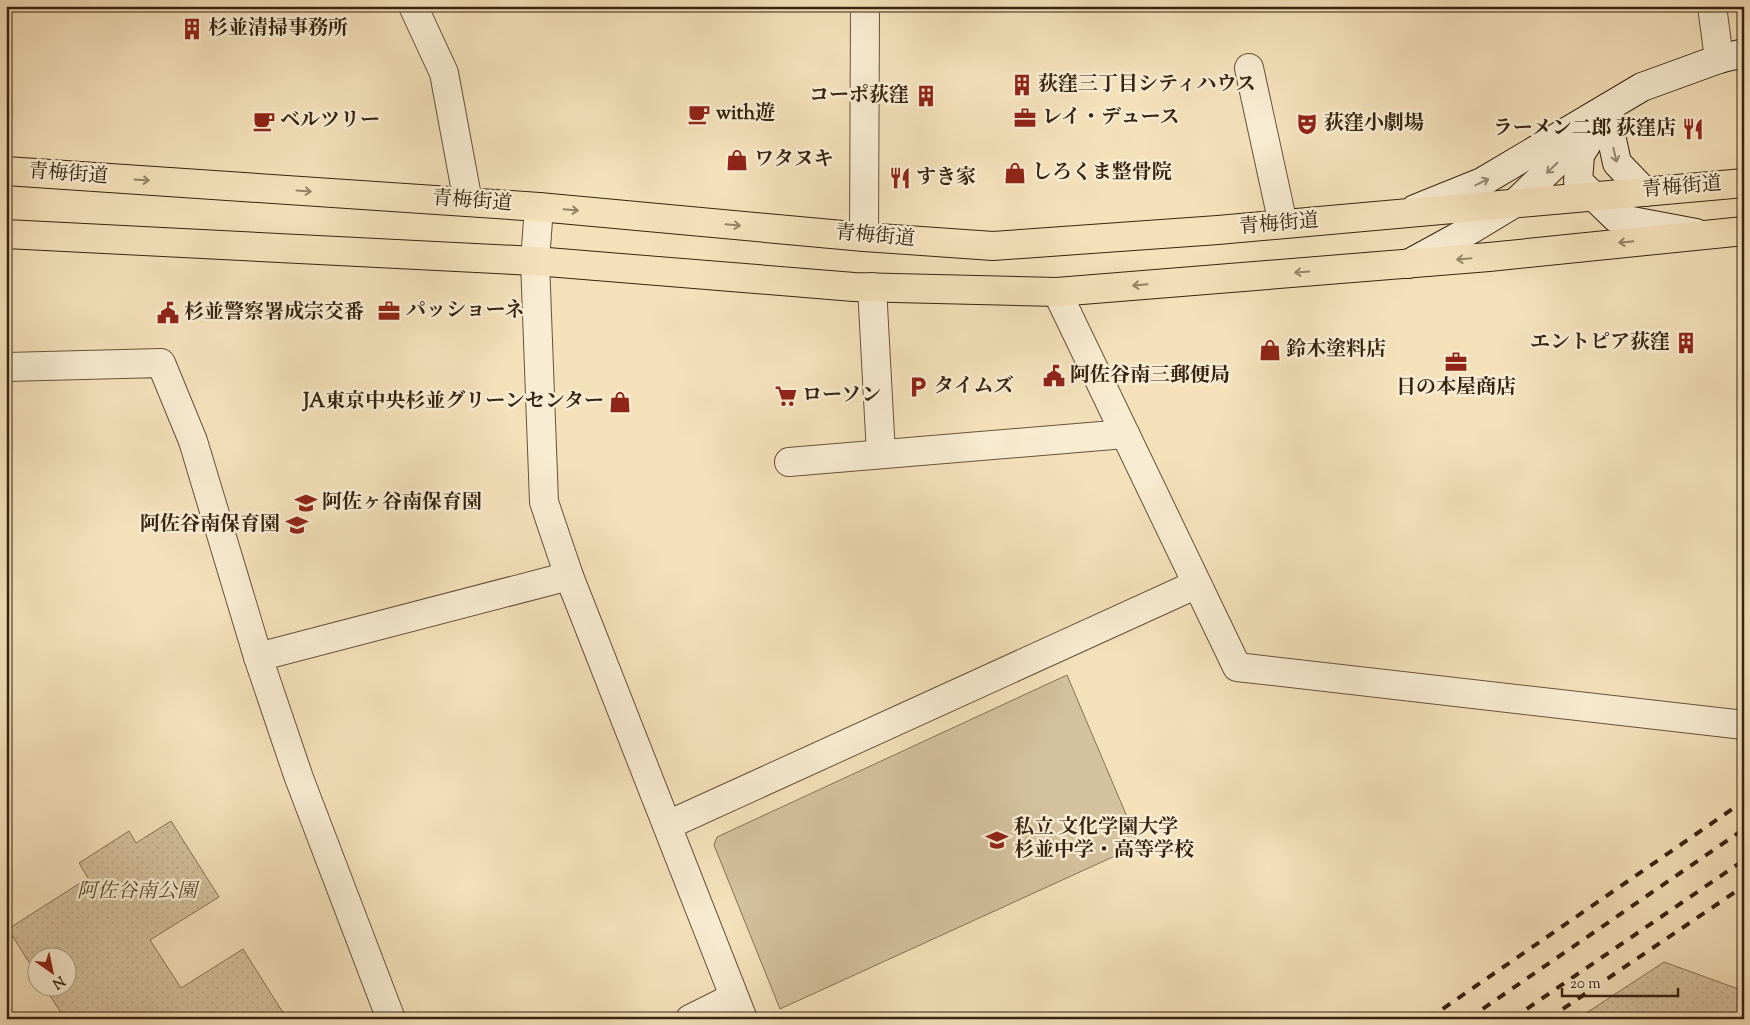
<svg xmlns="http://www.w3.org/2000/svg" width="1750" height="1025" viewBox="0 0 1750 1025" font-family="'Sorts Mill Goudy','Noto Serif JP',serif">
	<defs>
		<pattern id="park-dots" width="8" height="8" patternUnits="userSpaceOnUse" patternTransform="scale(1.25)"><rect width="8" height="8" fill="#d4c19d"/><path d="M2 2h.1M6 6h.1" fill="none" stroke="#b7a686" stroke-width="1.8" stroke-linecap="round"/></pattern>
	</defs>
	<rect width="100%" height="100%" fill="#f4e1ba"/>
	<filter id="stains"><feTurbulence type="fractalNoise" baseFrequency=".004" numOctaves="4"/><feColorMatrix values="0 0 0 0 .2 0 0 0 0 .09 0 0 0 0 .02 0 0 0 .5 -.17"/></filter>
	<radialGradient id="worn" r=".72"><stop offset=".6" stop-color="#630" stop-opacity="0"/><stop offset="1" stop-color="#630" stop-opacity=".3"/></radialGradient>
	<!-- park -->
	<g fill="url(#park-dots)" stroke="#857257">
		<polygon points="171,821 219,897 150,940 181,988 243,949 287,1019 65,1019 45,988 68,988 68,958 38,958 37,975 8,929 88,878 79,863 129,831 136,843"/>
		<polygon points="1664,962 1744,991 1744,1019 1577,1019"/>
	</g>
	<!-- pitch -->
	<polygon fill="#d4c19d" stroke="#857257" points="1067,675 1139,845 780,1009 714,845 717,837"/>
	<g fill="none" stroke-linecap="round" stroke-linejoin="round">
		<!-- street casing -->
		<g stroke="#66523b" stroke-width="30">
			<g id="street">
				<polyline points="413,6 444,73 468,202"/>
				<polyline points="1712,6 1719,59"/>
				<polyline points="1249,68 1283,224"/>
				<polyline points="539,207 535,261 544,502 569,576 743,1019"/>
				<polyline points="864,237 865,6"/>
				<polyline points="872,287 881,454"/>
				<polyline points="1057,292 1237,667 1744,725"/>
				<polyline points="6,367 161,363 193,441 258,657 299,778 391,1019"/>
				<polyline points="789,462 1125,434"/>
				<polyline points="258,657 569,576"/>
				<polyline points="668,825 1197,584"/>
				<polyline points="690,1019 734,997"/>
			</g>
		</g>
		<!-- secondary casing -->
		<g stroke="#362311" stroke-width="30">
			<g id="secondary">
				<polyline points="1609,107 1611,135 1617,163 1645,192"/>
				<polyline points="1593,134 1580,155 1578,181 1616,218 1696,233"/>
				<polyline points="1415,209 1482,182 1642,87 1719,59 1744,53"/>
				<polyline points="1408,264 1472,229 1515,203 1570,150 1590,129"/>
			</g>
		</g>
		<!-- primary casing -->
		<g stroke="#362311" stroke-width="30">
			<g id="primary">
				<polyline points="6,171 539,207 864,237 993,246 1218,230 1744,183"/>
				<polyline points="6,234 535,261 854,287 1057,292 1489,257 1744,231"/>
			</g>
		</g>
		<!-- street -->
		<use href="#street" stroke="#f8ecd2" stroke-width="28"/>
		<!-- secondary -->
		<use href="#secondary" stroke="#f8ecd2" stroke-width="28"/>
		<!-- primary -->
		<use href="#primary" stroke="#f4e1ba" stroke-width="28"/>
		<!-- rail -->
		<g stroke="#362311" stroke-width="4" stroke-dasharray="9 9" stroke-linecap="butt">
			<polyline points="1428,1019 1744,801"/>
			<polyline points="1468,1019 1744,829"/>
			<polyline points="1512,1019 1744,860"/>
			<polyline points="1548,1019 1744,886"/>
		</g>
	</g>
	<!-- one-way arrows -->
	<defs><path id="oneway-shaft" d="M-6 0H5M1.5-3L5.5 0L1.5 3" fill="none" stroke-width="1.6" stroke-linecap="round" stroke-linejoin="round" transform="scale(1.25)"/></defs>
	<g stroke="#978872">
		<use href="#oneway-shaft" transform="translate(1615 155) rotate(77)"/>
		<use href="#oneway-shaft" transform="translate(1552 168) rotate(136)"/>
		<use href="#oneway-shaft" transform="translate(1482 182) rotate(-26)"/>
	</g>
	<g stroke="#958266">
		<use href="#oneway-shaft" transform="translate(142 180) rotate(4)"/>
		<use href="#oneway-shaft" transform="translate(304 191) rotate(4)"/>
		<use href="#oneway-shaft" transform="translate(571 210) rotate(5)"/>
		<use href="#oneway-shaft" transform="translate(733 225) rotate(5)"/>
		<use href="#oneway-shaft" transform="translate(1626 242) rotate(174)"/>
		<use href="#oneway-shaft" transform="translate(1464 259) rotate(175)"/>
		<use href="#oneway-shaft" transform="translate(1302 272) rotate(176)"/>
		<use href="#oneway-shaft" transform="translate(1140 285) rotate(175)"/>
	</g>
	<!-- icons -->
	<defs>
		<g id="building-bare" transform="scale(1.725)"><path d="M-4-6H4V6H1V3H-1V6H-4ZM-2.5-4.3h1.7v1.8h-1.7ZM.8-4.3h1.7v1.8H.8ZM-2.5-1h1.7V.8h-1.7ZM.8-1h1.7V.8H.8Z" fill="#8f2418" stroke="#f8ecd2" stroke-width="2.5" paint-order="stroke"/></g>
		<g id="cafe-bare" transform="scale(1.725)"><path d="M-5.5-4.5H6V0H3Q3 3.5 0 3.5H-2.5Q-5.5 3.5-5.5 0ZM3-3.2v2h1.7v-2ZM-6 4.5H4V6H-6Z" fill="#8f2418" stroke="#f8ecd2" stroke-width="2.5" paint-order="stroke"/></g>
		<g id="office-bare" transform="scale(1.725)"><path d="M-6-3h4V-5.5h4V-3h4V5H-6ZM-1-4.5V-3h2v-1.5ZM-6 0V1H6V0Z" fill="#8f2418" stroke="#f8ecd2" stroke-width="2.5" paint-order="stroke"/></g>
		<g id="theatre-bare" transform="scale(1.725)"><path d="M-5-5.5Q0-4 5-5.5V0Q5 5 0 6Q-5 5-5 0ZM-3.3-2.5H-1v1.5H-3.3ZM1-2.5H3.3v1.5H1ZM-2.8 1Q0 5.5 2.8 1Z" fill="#8f2418" stroke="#f8ecd2" stroke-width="2.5" paint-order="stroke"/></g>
		<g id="restaurant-bare" transform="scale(1.725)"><path d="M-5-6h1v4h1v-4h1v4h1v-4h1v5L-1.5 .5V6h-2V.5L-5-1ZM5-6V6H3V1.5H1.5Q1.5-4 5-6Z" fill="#8f2418" stroke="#f8ecd2" stroke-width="2.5" paint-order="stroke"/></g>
		<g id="shop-bare" transform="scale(1.725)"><path d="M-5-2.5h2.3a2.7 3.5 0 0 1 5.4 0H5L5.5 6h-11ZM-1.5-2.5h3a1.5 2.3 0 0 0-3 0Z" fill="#8f2418" stroke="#f8ecd2" stroke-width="2.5" paint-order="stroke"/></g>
		<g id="civic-bare" transform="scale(1.725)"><path d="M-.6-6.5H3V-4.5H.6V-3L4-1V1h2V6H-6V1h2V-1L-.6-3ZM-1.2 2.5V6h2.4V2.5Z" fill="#8f2418" stroke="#f8ecd2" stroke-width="2.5" paint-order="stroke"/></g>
		<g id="parking-bare" transform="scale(1.725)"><path d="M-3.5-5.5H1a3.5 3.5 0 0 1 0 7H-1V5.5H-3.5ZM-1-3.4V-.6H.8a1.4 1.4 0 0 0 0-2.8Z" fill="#8f2418" stroke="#f8ecd2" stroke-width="2.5" paint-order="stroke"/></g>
		<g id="supermarket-bare" transform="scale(1.725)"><path d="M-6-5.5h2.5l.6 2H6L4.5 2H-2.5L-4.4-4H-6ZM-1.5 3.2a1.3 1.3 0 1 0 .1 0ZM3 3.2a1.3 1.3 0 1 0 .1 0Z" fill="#8f2418" stroke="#f8ecd2" stroke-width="2.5" paint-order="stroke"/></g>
		<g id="school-bare" transform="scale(1.725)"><path d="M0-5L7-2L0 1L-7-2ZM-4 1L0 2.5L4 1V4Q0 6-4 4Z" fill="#8f2418" stroke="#f8ecd2" stroke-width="2.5" paint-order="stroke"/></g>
	</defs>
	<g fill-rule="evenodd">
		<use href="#building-bare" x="192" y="29"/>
		<use href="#building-bare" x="1022" y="85"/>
		<use href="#building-bare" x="926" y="96"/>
		<use href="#cafe-bare" x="699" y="114"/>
		<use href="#office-bare" x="1025" y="118"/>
		<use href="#cafe-bare" x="264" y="121"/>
		<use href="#theatre-bare" x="1307" y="124"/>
		<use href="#restaurant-bare" x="1693" y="129"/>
		<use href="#shop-bare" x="737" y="160"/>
		<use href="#shop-bare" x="1015" y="173"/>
		<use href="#restaurant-bare" x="900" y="178"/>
		<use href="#office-bare" x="389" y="311"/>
		<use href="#civic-bare" x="168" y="313"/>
		<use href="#building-bare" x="1686" y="343"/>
		<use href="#shop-bare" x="1270" y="350"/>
		<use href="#office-bare" x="1456" y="362"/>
		<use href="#civic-bare" x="1054" y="376"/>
		<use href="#parking-bare" x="918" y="387"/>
		<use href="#supermarket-bare" x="786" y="396"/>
		<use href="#shop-bare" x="620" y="402"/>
		<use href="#school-bare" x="306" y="503"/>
		<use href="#school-bare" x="297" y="525"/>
		<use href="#school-bare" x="997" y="840"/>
	</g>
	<g text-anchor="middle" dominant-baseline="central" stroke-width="5" stroke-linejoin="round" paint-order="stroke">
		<!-- poi labels -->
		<g font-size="20" font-weight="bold" fill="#362311" stroke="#f8ecd2" text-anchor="start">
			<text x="208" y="29">杉並清掃事務所</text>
			<text x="1038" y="85">荻窪三丁目シティハウス</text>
			<text x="909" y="96" text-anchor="end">コーポ荻窪</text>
			<text x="716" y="114">with遊</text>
			<text x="1042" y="118">レイ・デュース</text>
			<text x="280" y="121">ベルツリー</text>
			<text x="1324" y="124">荻窪小劇場</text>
			<text x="1676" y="129" text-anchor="end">ラーメン二郎 荻窪店</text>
			<text x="754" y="160">ワタヌキ</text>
			<text x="1032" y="173">しろくま整骨院</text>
			<text x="916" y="178">すき家</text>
			<text x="406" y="311">パッショーネ</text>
			<text x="184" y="313">杉並警察署成宗交番</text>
			<text x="1670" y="343" text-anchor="end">エントピア荻窪</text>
			<text x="1286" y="350">鈴木塗料店</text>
			<text x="1070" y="376">阿佐谷南三郵便局</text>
			<text x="934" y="387">タイムズ</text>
			<text x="1456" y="388" text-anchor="middle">日の本屋商店</text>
			<text x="802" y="396">ローソン</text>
			<text x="604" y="402" text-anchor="end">JA東京中央杉並グリーンセンター</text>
			<text x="322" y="503">阿佐ヶ谷南保育園</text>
			<text x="280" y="525" text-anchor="end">阿佐谷南保育園</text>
			<text x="1014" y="828">私立 文化学園大学<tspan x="1014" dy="23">杉並中学・高等学校</tspan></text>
		</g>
		<!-- street labels -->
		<g font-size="20" fill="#362311" stroke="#f8ecd2">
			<text transform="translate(68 175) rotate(4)">青梅街道</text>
			<text transform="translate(1682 188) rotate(-5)">青梅街道</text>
			<text transform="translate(472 202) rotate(4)">青梅街道</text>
			<text transform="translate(1279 225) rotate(-5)">青梅街道</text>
			<text transform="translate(875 237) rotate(5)">青梅街道</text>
		</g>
		<!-- park labels -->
		<g font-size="20" font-style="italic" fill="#5e4a34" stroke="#f8ecd2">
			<text x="137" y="892">阿佐谷南公園</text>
		</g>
	</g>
	<!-- margin -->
	<rect width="1750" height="1025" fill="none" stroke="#f4e1ba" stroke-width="25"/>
	<rect x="8" y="8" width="1735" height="1010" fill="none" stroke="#362311" stroke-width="2.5"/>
	<rect x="12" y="12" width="1725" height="1000" fill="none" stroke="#362311"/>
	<!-- north arrow -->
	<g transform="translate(52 972) rotate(147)"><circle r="24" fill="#f8ecd2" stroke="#aa9c85"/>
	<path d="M0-4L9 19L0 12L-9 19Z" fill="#8f2418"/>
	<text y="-8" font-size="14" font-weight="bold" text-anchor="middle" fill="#362311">N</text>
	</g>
	<!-- scale -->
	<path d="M1562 988v8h116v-8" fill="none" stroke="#362311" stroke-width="2.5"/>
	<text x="1570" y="988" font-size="15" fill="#362311" stroke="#f8ecd2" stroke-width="4" paint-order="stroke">20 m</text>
	<rect width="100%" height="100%" filter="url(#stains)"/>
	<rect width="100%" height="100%" fill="url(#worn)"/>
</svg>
